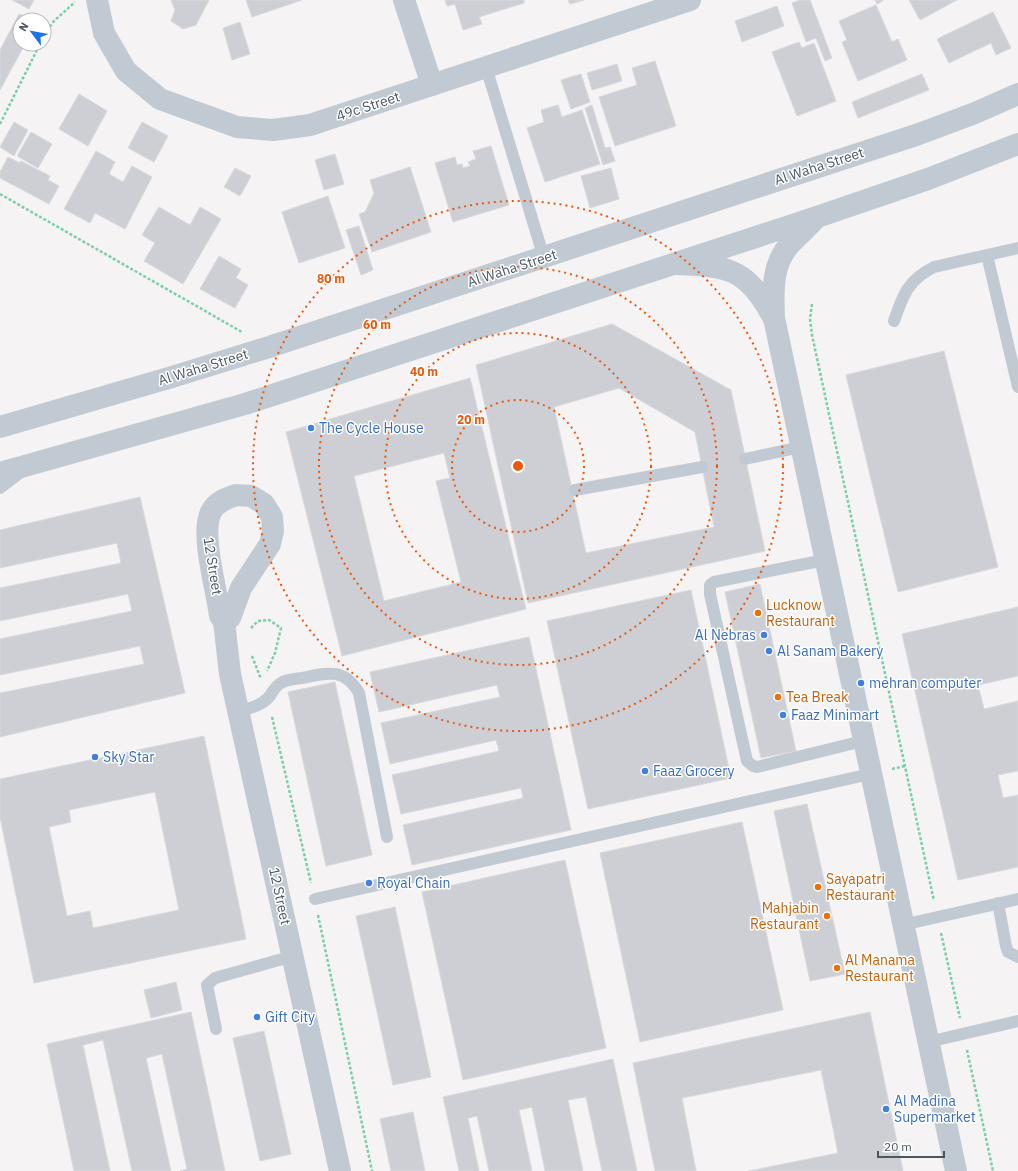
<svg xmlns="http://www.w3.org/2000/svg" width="1018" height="1171" viewBox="0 0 1018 1171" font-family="'IBM Plex Sans',sans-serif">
	<rect width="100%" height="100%" fill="#f5f3f3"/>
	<!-- building -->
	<g fill="#cdcfd5" stroke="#d7d9de" fill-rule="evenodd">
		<polygon points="12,0 34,0 29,9"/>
		<polygon points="171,0 209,0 196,25 183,29 171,21 175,10"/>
		<polygon points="246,0 302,0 252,17"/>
		<polygon points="445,0 524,0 524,3 479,17 482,24 463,30 455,4 447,6"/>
		<polygon points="568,0 584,0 570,4"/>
		<polygon points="800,0 810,0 832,58 825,61 816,38 806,42 792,3"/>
		<polygon points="875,0 884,0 877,4"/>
		<polygon points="909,0 957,0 920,20"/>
		<polygon points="876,5 892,42 898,39 907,60 858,81 842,42 847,40 839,21"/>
		<polygon points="777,6 784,26 742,42 735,21"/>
		<polygon points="993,12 1011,48 996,55 991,43 949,63 937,39"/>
		<polygon points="19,14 31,20 20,20 20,44 25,44 0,90 0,50"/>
		<polygon points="240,22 250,54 232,60 223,28"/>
		<polygon points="799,42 802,48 814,43 836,101 797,116 772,52"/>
		<polygon points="655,61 676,126 615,146 599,97 637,85 632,68"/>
		<polygon points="617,64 622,81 592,90 587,73"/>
		<polygon points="581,74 590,102 571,109 561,80"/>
		<polygon points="922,74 929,90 858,118 852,102"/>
		<polygon points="79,94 107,111 88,146 59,129"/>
		<polygon points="558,105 562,117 582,110 600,164 545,182 527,128 544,122 541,110"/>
		<polygon points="592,105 605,148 610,147 615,161 603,165 585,108"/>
		<polygon points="14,122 28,130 14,156 0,147"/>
		<polygon points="142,122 168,136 154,162 128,148"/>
		<polygon points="31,132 52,144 38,168 17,156"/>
		<polygon points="491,146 509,205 453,222 435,163 455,157 457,165 462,164 463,168 470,166 468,162 476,159 473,151"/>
		<polygon points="96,151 115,162 109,174 123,182 132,166 152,177 125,229 95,213 90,223 64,209"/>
		<polygon points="335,154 344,184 324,190 315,160"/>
		<polygon points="8,157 20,163 21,161 50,176 48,180 59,186 49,204 0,178 0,172"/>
		<polygon points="410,167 431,232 372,252 359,214 365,212 374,193 370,180"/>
		<polygon points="235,168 251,176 240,196 224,187"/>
		<polygon points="611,168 619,199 590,208 581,176"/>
		<polygon points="328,196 345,248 299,263 282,212"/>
		<polygon points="159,207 190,225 200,207 221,219 183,284 144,261 155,243 142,235"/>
		<polygon points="359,226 373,270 361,275 346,230"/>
		<polygon points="219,256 241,269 236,278 248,285 235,308 200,289"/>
		<path d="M612 324 731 390 765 551 528 603 476 365ZM619 388 695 432 714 527 586 553 554 407Z"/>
		<polygon points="944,351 998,567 898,592 846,375"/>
		<path d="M470 378 526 609 342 656 286 432ZM444 453 450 478 436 481 461 582 384 601 354 476Z"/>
		<polygon points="140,497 185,693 0,737 0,693 144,664 140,646 0,675 0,639 132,611 128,594 0,621 0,588 121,563 117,543 0,568 0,530"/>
		<polygon points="760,584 796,751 761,758 725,592"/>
		<polygon points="691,590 731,778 588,809 547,621"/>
		<polygon points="1018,607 1018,676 978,685 984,709 1018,701 1018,771 998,775 1003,798 1018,795 1018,867 958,880 902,634"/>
		<polygon points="529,637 571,830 412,865 403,825 523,798 521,788 401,814 392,775 499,751 496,740 390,764 381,723 500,697 497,685 379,712 370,672"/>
		<polygon points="335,682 372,855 326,866 288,692"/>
		<path d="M204 736 246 939 34 983 0 817V779ZM155 792 179 910 93 928 90 911 67 916 49 827 71 822 69 810Z"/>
		<polygon points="807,804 845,974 810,981 774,811"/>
		<polygon points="742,822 783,1010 640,1042 600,853"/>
		<polygon points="565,860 606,1048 463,1080 422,892"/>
		<polygon points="395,907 431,1077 393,1085 356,916"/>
		<polygon points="176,982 182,1010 151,1018 144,990"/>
		<polygon points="191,1012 225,1171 180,1171 187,1169 162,1054 146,1058 171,1171 132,1171 103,1040 83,1045 110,1171 74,1171 47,1044"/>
		<polygon points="870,1012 903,1171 749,1171 838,1153 821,1070 682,1098 696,1171 655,1171 633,1063"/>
		<polygon points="264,1031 291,1154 260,1161 233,1038"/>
		<polygon points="613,1059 637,1171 602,1171 586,1097 568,1100 583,1171 545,1171 532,1107 519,1110 532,1171 489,1171 477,1116 468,1118 479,1171 459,1171 443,1097"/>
		<polygon points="413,1112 425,1171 391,1171 380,1119"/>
	</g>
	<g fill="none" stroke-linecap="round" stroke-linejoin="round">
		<!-- path -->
		<g stroke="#7ad0a6" stroke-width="2.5" stroke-dasharray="3 2" stroke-linecap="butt">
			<polyline points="44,35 54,21 75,2"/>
			<polyline points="0,124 40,44"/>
			<polyline points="0,194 242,332"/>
			<polyline points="812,304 810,319 812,335 934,901"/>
			<polyline points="251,628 258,621 269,620 281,628 275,653 267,671"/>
			<polyline points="252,656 261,679"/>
			<polyline points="272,717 311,883"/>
			<polyline points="892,769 905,766"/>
			<polyline points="318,915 372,1171"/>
			<polyline points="941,933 960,1018"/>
			<polyline points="967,1050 993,1171"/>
		</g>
		<!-- service -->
		<g stroke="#c1cad2" stroke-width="12">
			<polyline points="486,67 544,258"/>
			<polyline points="987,255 1018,387"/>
			<path d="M894 321C903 295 908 280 934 267L1018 248"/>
			<polyline points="745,459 801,447"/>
			<polyline points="0,488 21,472"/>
			<polyline points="575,490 702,467"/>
			<polyline points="825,560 714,582 710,585 710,594 747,761 753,766 757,767 863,741"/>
			<path d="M239 711C250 708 261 706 269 697 273 692 275 686 281 683 287 679 295 679 302 678 327 673 344 667 359 693L387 837"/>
			<polyline points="315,899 870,774"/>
			<polyline points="998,903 1006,946 1008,952 1018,957"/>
			<polyline points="902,925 1018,899"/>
			<polyline points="216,1029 207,985 215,978 293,956"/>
			<polyline points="928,1042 1018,1021"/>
		</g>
		<!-- minor -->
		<g stroke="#c1cad2" stroke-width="22">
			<polyline points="97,0 104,33 126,71 160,99 237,127 273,130 310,125 690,0"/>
			<polyline points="404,0 432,85"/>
			<path d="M817 217C809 226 801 233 793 241 771 262 773 291 774 318L956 1171"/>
			<path d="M676 264C729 266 746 268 773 317"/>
			<path d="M236 495 251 496 264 504 272 517 273 531 270 544 241 588 230 618 224 621 220 616C217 590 200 534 211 512 216 502 227 498 236 495Z"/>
			<polyline points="224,621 230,674 340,1171"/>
		</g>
		<!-- tertiary -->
		<g stroke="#c1cad2" stroke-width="22">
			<polyline points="0,427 172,377 269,347 919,134 975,113 1018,94"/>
			<polyline points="0,473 245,404 817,217 928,179 1018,144"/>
		</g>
	</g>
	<!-- distance rings -->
	<g fill="none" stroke="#e8590c" stroke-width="2" stroke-dasharray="2 4">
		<circle cx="518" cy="466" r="66"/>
		<circle cx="518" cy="466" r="133"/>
		<circle cx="518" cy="466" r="199"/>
		<circle cx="518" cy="466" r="265"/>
	</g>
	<!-- markers -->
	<g fill="#3f7fe0" stroke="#fff" stroke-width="1.5">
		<circle cx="311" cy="428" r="4"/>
		<circle cx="764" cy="635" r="4"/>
		<circle cx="769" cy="651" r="4"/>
		<circle cx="861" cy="683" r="4"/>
		<circle cx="783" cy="715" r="4"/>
		<circle cx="95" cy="757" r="4"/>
		<circle cx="645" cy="771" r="4"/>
		<circle cx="369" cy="883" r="4"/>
		<circle cx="257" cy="1017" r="4"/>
		<circle cx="886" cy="1109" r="4"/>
	</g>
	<g fill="#e8710a" stroke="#fff" stroke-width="1.5">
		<circle cx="758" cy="613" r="4"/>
		<circle cx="778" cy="697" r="4"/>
		<circle cx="818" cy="887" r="4"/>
		<circle cx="827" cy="916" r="4"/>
		<circle cx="837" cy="968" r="4"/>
	</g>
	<g text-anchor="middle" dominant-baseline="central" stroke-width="3" stroke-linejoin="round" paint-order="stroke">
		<!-- street labels -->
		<g font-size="14" fill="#4a5661" stroke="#fff">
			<text transform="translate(368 106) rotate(-18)">49c Street</text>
			<text transform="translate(819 166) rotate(-18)">Al Waha Street</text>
			<text transform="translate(512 268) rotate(-18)">Al Waha Street</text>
			<text transform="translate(203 367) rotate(-17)">Al Waha Street</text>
			<text transform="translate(213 566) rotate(81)">12 Street</text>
			<text transform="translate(280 896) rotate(78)">12 Street</text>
		</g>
		<!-- shop labels -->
		<g font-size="14" fill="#366cbe" stroke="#fff" text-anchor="start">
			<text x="319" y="428">The Cycle House</text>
			<text x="756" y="635" text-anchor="end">Al Nebras</text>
			<text x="777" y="651">Al Sanam Bakery</text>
			<text x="869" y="683">mehran computer</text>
			<text x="791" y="715">Faaz Minimart</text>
			<text x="103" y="757">Sky Star</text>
			<text x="653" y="771">Faaz Grocery</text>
			<text x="377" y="883">Royal Chain</text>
			<text x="265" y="1017">Gift City</text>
			<text x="894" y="1101">Al Madina<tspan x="894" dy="16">Supermarket</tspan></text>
		</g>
		<!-- food labels -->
		<g font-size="14" fill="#c56008" stroke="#fff" text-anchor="start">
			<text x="766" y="605">Lucknow<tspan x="766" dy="16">Restaurant</tspan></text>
			<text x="786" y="697">Tea Break</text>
			<text x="826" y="879">Sayapatri<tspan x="826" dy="16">Restaurant</tspan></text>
			<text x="819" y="908" text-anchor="end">Mahjabin<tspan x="819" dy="16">Restaurant</tspan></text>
			<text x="845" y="960">Al Manama<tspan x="845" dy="16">Restaurant</tspan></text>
		</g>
	</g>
	<circle cx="518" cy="466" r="6" fill="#e8590c" stroke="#fff" stroke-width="2"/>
	<g font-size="12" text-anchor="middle" font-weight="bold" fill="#e8590c" stroke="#fff" stroke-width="3" stroke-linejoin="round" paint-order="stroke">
		<text x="331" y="283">80 m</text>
		<text x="377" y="329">60 m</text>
		<text x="424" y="376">40 m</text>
		<text x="471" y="424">20 m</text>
	</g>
	<!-- north arrow -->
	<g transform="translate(32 32) rotate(302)"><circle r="19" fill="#ffffff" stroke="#b7bbc0"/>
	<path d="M0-3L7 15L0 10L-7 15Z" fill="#1a73e8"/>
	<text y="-6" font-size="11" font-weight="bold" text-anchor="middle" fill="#4a5661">N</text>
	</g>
	<!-- scale -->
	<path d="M878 1151v6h66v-6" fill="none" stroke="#4a5661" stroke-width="2"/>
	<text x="884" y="1151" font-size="12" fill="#4a5661" stroke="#ffffff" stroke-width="3" paint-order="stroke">20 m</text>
</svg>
